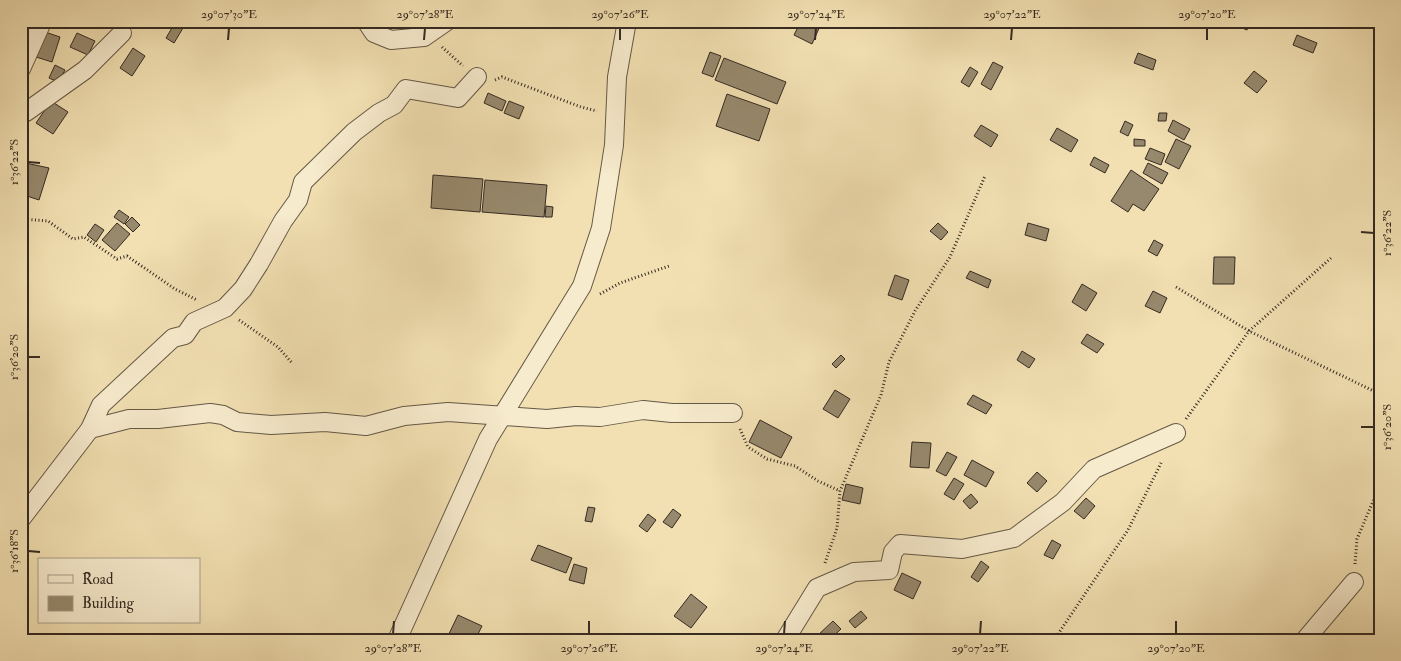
<svg xmlns="http://www.w3.org/2000/svg" width="1401" height="661" viewBox="0 0 1401 661" font-family="'IM FELL Double Pica',serif">
	<rect width="100%" height="100%" fill="#f2e0b2"/>
	<filter id="stains"><feTurbulence type="fractalNoise" baseFrequency=".004" numOctaves="4"/><feColorMatrix values="0 0 0 0 .2 0 0 0 0 .09 0 0 0 0 .02 0 0 0 .5 -.17"/></filter>
	<radialGradient id="worn" r=".72"><stop offset=".6" stop-color="#630" stop-opacity="0"/><stop offset="1" stop-color="#630" stop-opacity=".3"/></radialGradient>
	<!-- building -->
	<g fill="#97896d" stroke="#352a22">
		<polygon points="176,21 186,23 174,43 166,38"/>
		<polygon points="801,21 821,24 812,44 794,35"/>
		<polygon points="1231,21 1251,21 1247,30 1230,23"/>
		<polygon points="45,32 60,37 52,62 36,57"/>
		<polygon points="77,33 95,41 88,55 70,47"/>
		<polygon points="1297,35 1317,43 1313,53 1293,45"/>
		<polygon points="133,48 145,56 132,76 120,68"/>
		<polygon points="710,52 721,56 713,77 702,73"/>
		<polygon points="1138,53 1156,60 1153,70 1134,63"/>
		<polygon points="724,58 786,82 777,104 715,80"/>
		<polygon points="993,62 1003,67 991,90 981,84"/>
		<polygon points="55,65 65,70 58,82 49,78"/>
		<polygon points="970,67 978,72 969,87 961,82"/>
		<polygon points="1254,71 1267,81 1257,93 1244,83"/>
		<polygon points="488,93 506,101 502,111 484,103"/>
		<polygon points="727,94 770,109 759,141 716,126"/>
		<polygon points="51,101 68,112 53,134 36,123"/>
		<polygon points="509,101 524,107 519,119 504,113"/>
		<polygon points="1159,113 1167,113 1166,121 1158,121"/>
		<polygon points="1173,120 1190,129 1184,140 1168,131"/>
		<polygon points="1125,121 1133,125 1128,136 1120,132"/>
		<polygon points="981,125 998,135 991,147 974,136"/>
		<polygon points="1057,128 1078,140 1071,152 1050,140"/>
		<polygon points="1134,139 1145,140 1145,146 1134,146"/>
		<polygon points="1176,139 1191,146 1179,169 1165,162"/>
		<polygon points="1150,148 1165,154 1161,165 1145,159"/>
		<polygon points="1094,157 1109,165 1105,173 1090,165"/>
		<polygon points="21,162 49,168 39,200 21,194 23,184 21,184"/>
		<polygon points="1148,163 1168,173 1162,184 1143,173"/>
		<polygon points="1131,170 1159,189 1144,211 1133,204 1128,212 1111,201"/>
		<polygon points="433,175 483,179 480,212 431,208"/>
		<polygon points="485,180 547,185 544,217 482,212"/>
		<polygon points="546,206 553,207 552,217 545,217"/>
		<polygon points="119,210 129,217 124,224 114,217"/>
		<polygon points="132,217 140,225 133,232 125,224"/>
		<polygon points="117,223 130,234 115,251 102,240"/>
		<polygon points="938,223 948,232 941,240 930,231"/>
		<polygon points="1028,223 1049,229 1046,241 1025,235"/>
		<polygon points="95,224 104,230 96,242 87,235"/>
		<polygon points="1154,240 1163,245 1157,256 1148,251"/>
		<polygon points="1214,257 1235,257 1234,284 1213,284"/>
		<polygon points="970,271 991,280 988,288 966,278"/>
		<polygon points="895,275 909,280 902,300 888,295"/>
		<polygon points="1082,284 1097,293 1086,311 1072,302"/>
		<polygon points="1153,291 1167,298 1160,313 1145,306"/>
		<polygon points="1087,334 1104,344 1097,353 1081,343"/>
		<polygon points="1022,351 1035,359 1029,368 1017,360"/>
		<polygon points="841,355 845,359 836,368 832,364"/>
		<polygon points="835,390 850,399 838,418 823,409"/>
		<polygon points="973,395 992,405 986,414 967,404"/>
		<polygon points="760,420 792,437 781,458 749,442"/>
		<polygon points="912,442 931,443 929,468 910,467"/>
		<polygon points="947,452 957,457 946,476 936,471"/>
		<polygon points="972,460 994,472 986,487 964,475"/>
		<polygon points="1037,472 1047,481 1037,492 1027,483"/>
		<polygon points="954,478 964,484 954,500 944,494"/>
		<polygon points="846,484 863,488 860,504 842,500"/>
		<polygon points="971,494 978,502 970,509 963,501"/>
		<polygon points="1086,498 1095,506 1084,519 1074,511"/>
		<polygon points="588,507 595,508 592,522 585,521"/>
		<polygon points="673,509 681,515 672,528 663,522"/>
		<polygon points="648,514 656,520 647,532 639,526"/>
		<polygon points="1052,540 1061,545 1053,559 1044,555"/>
		<polygon points="538,545 572,558 566,573 531,560"/>
		<polygon points="981,561 989,567 978,582 971,577"/>
		<polygon points="574,564 587,568 584,584 569,580"/>
		<polygon points="902,573 921,582 913,599 894,590"/>
		<polygon points="691,594 707,607 691,628 674,616"/>
		<polygon points="861,611 867,618 855,628 849,621"/>
		<polygon points="458,615 482,626 475,640 446,640"/>
		<polygon points="833,621 841,629 829,640 820,640 817,636"/>
	</g>
	<g fill="none" stroke-linecap="round" stroke-linejoin="round">
		<!-- minor casing -->
		<g stroke="#645846" stroke-width="20">
			<g id="minor">
				<polyline points="366,21 374,33 391,40 424,37 447,21"/>
				<polyline points="21,69 42,22"/>
				<polyline points="21,111 26,112 85,70 122,33"/>
				<polyline points="90,429 129,419 158,419 210,413 223,415 237,422 271,425 325,422 366,426 404,416 448,412 547,419 576,416 600,417 643,410 672,413 733,413"/>
				<polyline points="21,519 90,429 101,405 173,338 185,335 194,322 225,308 243,289 259,264 283,221 298,200 303,182 354,132 379,113 394,105 406,89 458,98 477,77"/>
				<polyline points="397,640 488,439 582,286 601,228 614,145 617,77 627,21"/>
				<polyline points="785,640 817,588 854,572 889,570 893,552 900,544 962,549 1014,538 1063,502 1094,469 1176,433"/>
				<polyline points="1305,640 1354,582"/>
			</g>
		</g>
		<!-- path -->
		<g stroke="#352a22" stroke-width="3" stroke-dasharray="1 2.5" stroke-linecap="butt">
			<polyline points="442,47 463,66"/>
			<polyline points="495,80 502,77 581,107 597,111"/>
			<polyline points="21,219 48,221 73,239 84,237 117,259 127,256 175,289 197,300"/>
			<polyline points="1176,287 1249,331 1380,394"/>
			<polyline points="600,294 620,283 669,266"/>
			<polyline points="239,320 278,347 292,363"/>
			<polyline points="1186,419 1249,331 1331,258"/>
			<polyline points="740,429 748,447 767,459 795,466 818,481 840,491"/>
			<polyline points="825,563 837,528 840,491 881,395 889,362 915,311 950,257 985,176"/>
			<polyline points="1355,564 1357,539 1380,485"/>
			<polyline points="1054,640 1128,530 1162,461"/>
		</g>
		<!-- minor -->
		<use href="#minor" stroke="#f7ebcd" stroke-width="18"/>
	</g>
	<!-- ticks -->
	<path fill="none" stroke="#352a22" stroke-width="2" d="M228 40 229 28M424 40 425 28M620 40V28M815 40 816 28M1011 40 1012 28M1207 40V28M28 162 40 163M1361 232 1374 233M28 357H40M1361 427H1374M28 551 40 552M393 634 394 621M589 634V621M784 634 785 621M980 634 981 621M1176 634V621"/>
	<!-- margin -->
	<rect width="1401" height="661" fill="none" stroke="#f2e0b2" stroke-width="55"/>
	<!-- legend -->
	<rect x="38" y="558" width="162" height="65" fill="#f7ebcd" stroke="#a99e89"/>
	<rect x="48" y="575" width="25" height="8" fill="#f7ebcd" stroke="#a99e89"/>
	<text x="82" y="584" font-size="15" fill="#352a22">Road</text>
	<rect x="48" y="596" width="25" height="15" fill="#97896d" stroke="#a99e89"/>
	<text x="82" y="608" font-size="15" fill="#352a22">Building</text>
	<rect x="28" y="28" width="1346" height="606" fill="none" stroke="#352a22" stroke-width="2"/>
	<g font-size="12" text-anchor="middle" fill="#352a22">
		<text x="229" y="18">29°07'30"E</text>
		<text x="425" y="18">29°07'28"E</text>
		<text x="620" y="18">29°07'26"E</text>
		<text x="816" y="18">29°07'24"E</text>
		<text x="1012" y="18">29°07'22"E</text>
		<text x="1207" y="18">29°07'20"E</text>
		<text transform="translate(14 162) rotate(-90)" y="4">1°36'22"S</text>
		<text transform="translate(1387 233) rotate(-90)" y="4">1°36'22"S</text>
		<text transform="translate(14 357) rotate(-90)" y="4">1°36'20"S</text>
		<text transform="translate(1387 427) rotate(-90)" y="4">1°36'20"S</text>
		<text transform="translate(14 551) rotate(-90)" y="4">1°36'18"S</text>
		<text x="393" y="652">29°07'28"E</text>
		<text x="589" y="652">29°07'26"E</text>
		<text x="784" y="652">29°07'24"E</text>
		<text x="980" y="652">29°07'22"E</text>
		<text x="1176" y="652">29°07'20"E</text>
	</g>
	<rect width="100%" height="100%" filter="url(#stains)"/>
	<rect width="100%" height="100%" fill="url(#worn)"/>
</svg>
